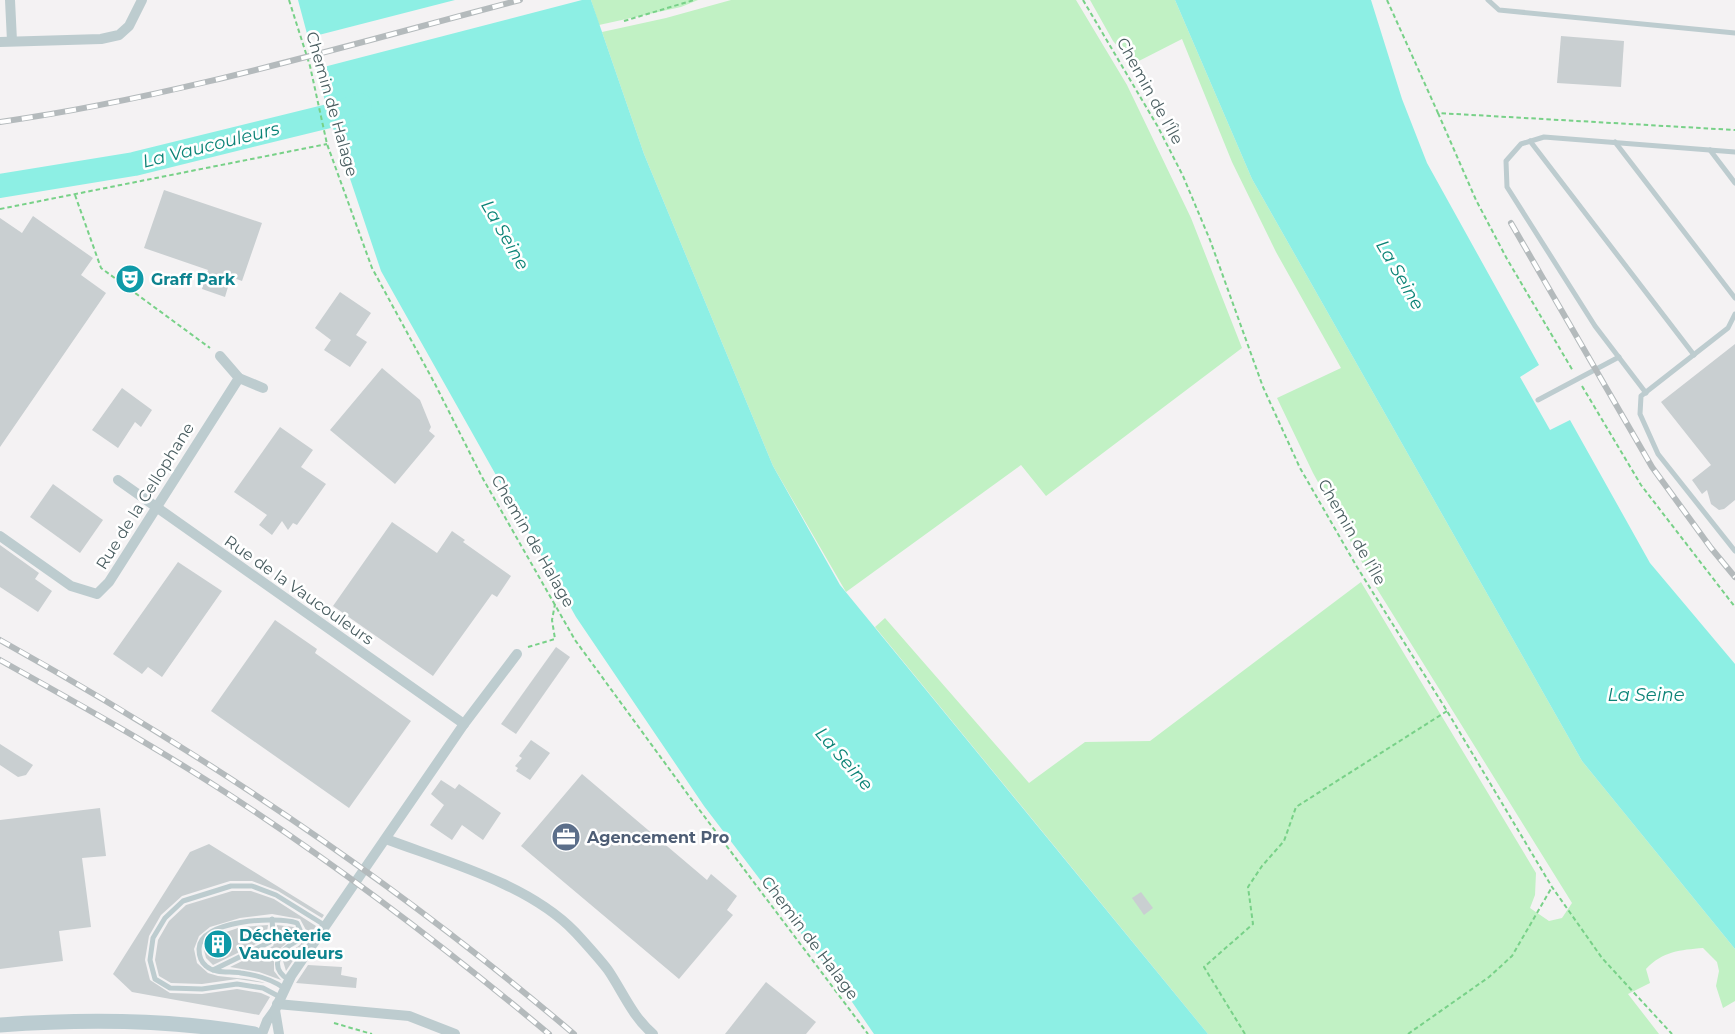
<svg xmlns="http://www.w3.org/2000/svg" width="1735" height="1034" viewBox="0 0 1735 1034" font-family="Montserrat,sans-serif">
	<rect width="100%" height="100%" fill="#f4f2f3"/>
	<!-- green -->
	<g fill="#c1f1c4">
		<polygon points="591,0 698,0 681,7 599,25"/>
		<polygon points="731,0 1076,0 1127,85 1191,218 1242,348 1046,496 1021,465 846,592 773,466 644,154 602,32 666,18"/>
		<path d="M1090 0H1175L1252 179 1582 761 1735 949V1001L1723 1008 1716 986 1719 971 1717 962 1703 948C1680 950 1663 951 1646 969L1650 983 1628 994 1659 1034H1208L875 627 885 618 1029 783 1085 742 1150 741 1361 582 1536 873 1535 895 1530 908 1549 921 1562 918 1572 903 1374 584 1313 473 1277 398 1341 368 1276 252 1232 162 1182 39 1133 64 1113 41Z"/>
	</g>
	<!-- water -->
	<g fill="#8defe4">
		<polygon points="298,0 591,0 644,154 773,466 840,585 1208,1034 874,1034 839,983 704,806 576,617 381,271 329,116"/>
		<polygon points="1175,0 1371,0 1402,99 1427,163 1539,365 1520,377 1550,430 1570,420 1650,563 1735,664 1735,949 1582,761 1252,179"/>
	</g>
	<!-- pier -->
	<polygon fill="#f4f2f3" points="455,0 582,0 316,69 307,38"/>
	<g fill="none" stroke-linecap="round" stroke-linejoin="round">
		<!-- river -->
		<polyline stroke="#8defe4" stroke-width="24" points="0,186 134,164 329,116 360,105"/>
	</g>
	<!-- building -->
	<g fill="#c9cfd1">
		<polygon points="1561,36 1624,41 1621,87 1557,83"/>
		<polygon points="164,190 262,223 242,281 231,277 225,297 202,289 208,270 144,248"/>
		<polygon points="33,216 93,258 81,275 106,293 0,447 0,218 22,233"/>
		<polygon points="340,292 371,313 356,335 367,342 350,367 324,350 331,340 315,328"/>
		<polygon points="1735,344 1735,500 1724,509 1719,510 1711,504 1707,490 1702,494 1692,480 1711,465 1661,402"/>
		<polygon points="382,368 420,400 431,427 429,431 435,436 395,484 330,430"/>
		<polygon points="122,388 152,410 141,427 135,422 118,448 92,430"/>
		<polygon points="280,427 313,450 301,467 326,484 297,525 293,523 288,530 282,521 272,535 259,525 267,515 234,492"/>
		<polygon points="53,484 103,520 80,553 30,517"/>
		<polygon points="392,522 437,553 452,531 465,540 463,542 511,576 497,597 492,594 433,676 333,606"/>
		<polygon points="0,545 39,573 35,579 52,591 38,612 0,587"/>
		<polygon points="178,562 222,591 162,677 148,667 142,674 113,654"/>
		<polygon points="275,620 317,649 315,653 411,721 349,808 211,711"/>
		<polygon points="556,647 570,657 516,734 501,724"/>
		<polygon points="531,740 550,753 530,780 516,771 518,768 515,766 522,758 519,756"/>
		<polygon points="0,744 33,765 26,775 18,777 0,765"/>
		<polygon points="582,774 707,880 711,874 737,896 727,910 733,915 679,979 521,846"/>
		<polygon points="441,780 455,789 459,784 501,813 483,840 462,825 452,840 430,825 444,805 431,794"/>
		<polygon points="100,808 106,856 82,858 91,927 59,931 63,961 0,969 0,820"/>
		<polygon points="209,844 324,915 322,918 278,891 252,881 230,881 182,896 161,915 149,936 145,960 150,980 170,993 202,994 237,989 261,993 270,997 259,1015 132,992 113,974 190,852"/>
		<polygon points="232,891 251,891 274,899 316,926 286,971 283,961 289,953 301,944 306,930 300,919 272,914 240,918 210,927 199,936 194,949 197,963 208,973 218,976 246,979 257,981 262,982 265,983 237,979 202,984 171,983 159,976 155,960 158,940 169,921 186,905"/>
		<polygon points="1141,892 1153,908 1144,915 1132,898"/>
		<polygon points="268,925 266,939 213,965 206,958 204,950 207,942 214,936 241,927"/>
		<polygon points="277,925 294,927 296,932 293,938 277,951 274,958 274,971 281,980 259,972 230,967 273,946 278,934"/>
		<polygon points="308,965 342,967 341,975 357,978 356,988 296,983"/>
		<polygon points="766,982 816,1022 806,1034 725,1034"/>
	</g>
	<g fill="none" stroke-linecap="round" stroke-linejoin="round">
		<!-- path -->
		<g stroke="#78d188" stroke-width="2" stroke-dasharray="4.5 3" stroke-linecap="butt">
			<polyline points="289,0 310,66 327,144 372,268 435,384 482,477 575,640 689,796 868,1034"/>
			<polyline points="1083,0 1158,127 1183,176 1210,240 1263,387 1300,468 1357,567 1447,711 1552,887 1602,958 1672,1034"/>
			<polyline points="1387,0 1438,113 1735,130"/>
			<polyline points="624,21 694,0"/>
			<polyline points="1438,113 1476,200 1507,259 1573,371"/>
			<polyline points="75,195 101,268 210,348"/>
			<polyline points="0,209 327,144"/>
			<polyline points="1582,386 1641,485 1735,607"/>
			<polyline points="528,647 555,639 552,620 555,604"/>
			<polyline points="334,1023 372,1034"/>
			<polyline points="1245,1034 1204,967 1253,924 1248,887 1262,866 1284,841 1296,807 1447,711"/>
			<polyline points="1408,1034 1489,977 1512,956 1552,887"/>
		</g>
		<!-- lane -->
		<g stroke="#bdcccf" stroke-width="5">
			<polyline points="1488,0 1499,10 1735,33"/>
			<polyline points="1530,141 1694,355"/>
			<polyline points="1615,142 1735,298"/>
			<polyline points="1710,150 1735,183"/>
			<polyline points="1735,314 1728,328 1641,396 1640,414 1658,454 1735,551"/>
			<polyline points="1646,393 1595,326 1507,187 1506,161 1521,144 1544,137 1735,152"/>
			<polyline points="1538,400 1619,357"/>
			<polyline points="213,970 270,942 273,933 272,919"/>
			<path d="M284 988C271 979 257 975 241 973 230 971 215 974 206 966 201 962 199 956 199 949 199 920 277 916 297 923L301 932 297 941C279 950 268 967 289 980"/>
			<polyline points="280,997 263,988 237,984 202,989 170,988 155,979 150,960 153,938 165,918 183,901 231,886 252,886 276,895 326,926"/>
		</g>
		<!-- street -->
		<g stroke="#bdcccf" stroke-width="10">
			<polyline points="10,0 12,41"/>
			<polyline points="0,42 101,39 119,35 129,26 142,0"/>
			<polyline points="220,356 239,378 263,388"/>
			<polyline points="118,480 464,724"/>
			<polyline points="0,536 71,586 97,594 109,582 239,378"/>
			<path d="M386 839C447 862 529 884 575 932 586 944 598 957 608 970 623 992 632 1016 653 1034"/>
			<polyline points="277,1004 409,1016 455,1034"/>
			<polyline points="262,1034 267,1021 275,1010"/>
			<polyline points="279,1034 275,1010 291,976 464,724 517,654"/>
		</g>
		<!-- secondary -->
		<path stroke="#bbccd1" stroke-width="15" d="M0 1025C84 1019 171 1019 254 1034"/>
		<!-- rail casing -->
		<g stroke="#b4babc" stroke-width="6">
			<g id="rail">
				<path d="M0 122C176 97 348 45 520 0"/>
				<polyline points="1511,223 1652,467 1711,548 1735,577"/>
				<path d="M0 640C203 753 397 883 574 1034"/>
				<path d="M0 660C77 703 154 746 228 794 340 867 447 949 549 1034"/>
			</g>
		</g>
		<!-- rail -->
		<use href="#rail" stroke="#fff" stroke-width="4" stroke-dasharray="11" stroke-linecap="butt"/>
	</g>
	<!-- icons -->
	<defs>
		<g id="theatre-disc" transform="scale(1.5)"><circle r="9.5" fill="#0f9aa8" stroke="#fff"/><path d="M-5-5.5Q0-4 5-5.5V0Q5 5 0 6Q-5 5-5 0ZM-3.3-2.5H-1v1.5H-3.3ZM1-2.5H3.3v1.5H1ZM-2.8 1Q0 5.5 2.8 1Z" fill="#fff"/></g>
		<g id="office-disc" transform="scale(1.5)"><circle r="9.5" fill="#5c6f8a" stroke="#fff"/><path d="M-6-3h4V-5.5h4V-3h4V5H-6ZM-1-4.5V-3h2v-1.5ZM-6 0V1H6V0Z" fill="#fff"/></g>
		<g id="building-disc" transform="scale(1.5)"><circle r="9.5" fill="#0f9aa8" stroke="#fff"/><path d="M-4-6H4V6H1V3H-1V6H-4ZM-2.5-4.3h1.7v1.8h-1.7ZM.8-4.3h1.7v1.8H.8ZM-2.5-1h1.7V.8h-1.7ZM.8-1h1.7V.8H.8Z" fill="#fff"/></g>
	</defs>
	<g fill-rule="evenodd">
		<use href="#theatre-disc" x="130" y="279"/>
		<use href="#office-disc" x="566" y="837"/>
		<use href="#building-disc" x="218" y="944"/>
	</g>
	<g text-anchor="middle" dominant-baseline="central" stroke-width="5" stroke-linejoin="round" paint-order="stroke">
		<!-- street labels -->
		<g font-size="16" fill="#495d60" stroke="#fff">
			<text transform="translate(1150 91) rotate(61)">Chemin de l'Île</text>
			<text transform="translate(332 104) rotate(74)">Chemin de Halage</text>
			<text transform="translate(145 496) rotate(-58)">Rue de la Cellophane</text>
			<text transform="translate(1352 532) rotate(60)">Chemin de l'Île</text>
			<text transform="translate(533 541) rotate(60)">Chemin de Halage</text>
			<text transform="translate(299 590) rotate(35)">Rue de la Vaucouleurs</text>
			<text transform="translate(810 938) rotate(53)">Chemin de Halage</text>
		</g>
		<!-- culture labels -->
		<g font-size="16" font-weight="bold" fill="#0d838f" stroke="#fff" text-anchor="start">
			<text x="151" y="279">Graff Park</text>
			<text x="239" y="935">Déchèterie<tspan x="239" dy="18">Vaucouleurs</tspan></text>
		</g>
		<!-- service labels -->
		<g font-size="16" font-weight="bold" fill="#4e5e75" stroke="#fff" text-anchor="start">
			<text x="587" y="837">Agencement Pro</text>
		</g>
		<!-- water labels -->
		<g font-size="18" font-style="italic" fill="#0b8376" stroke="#fff">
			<text transform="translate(211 145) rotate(-14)">La Vaucouleurs</text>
			<text transform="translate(505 235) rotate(60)">La Seine</text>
			<text transform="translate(1400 275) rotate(60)">La Seine</text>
			<text x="1646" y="695">La Seine</text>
			<text transform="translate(844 759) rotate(49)">La Seine</text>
		</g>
	</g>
</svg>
